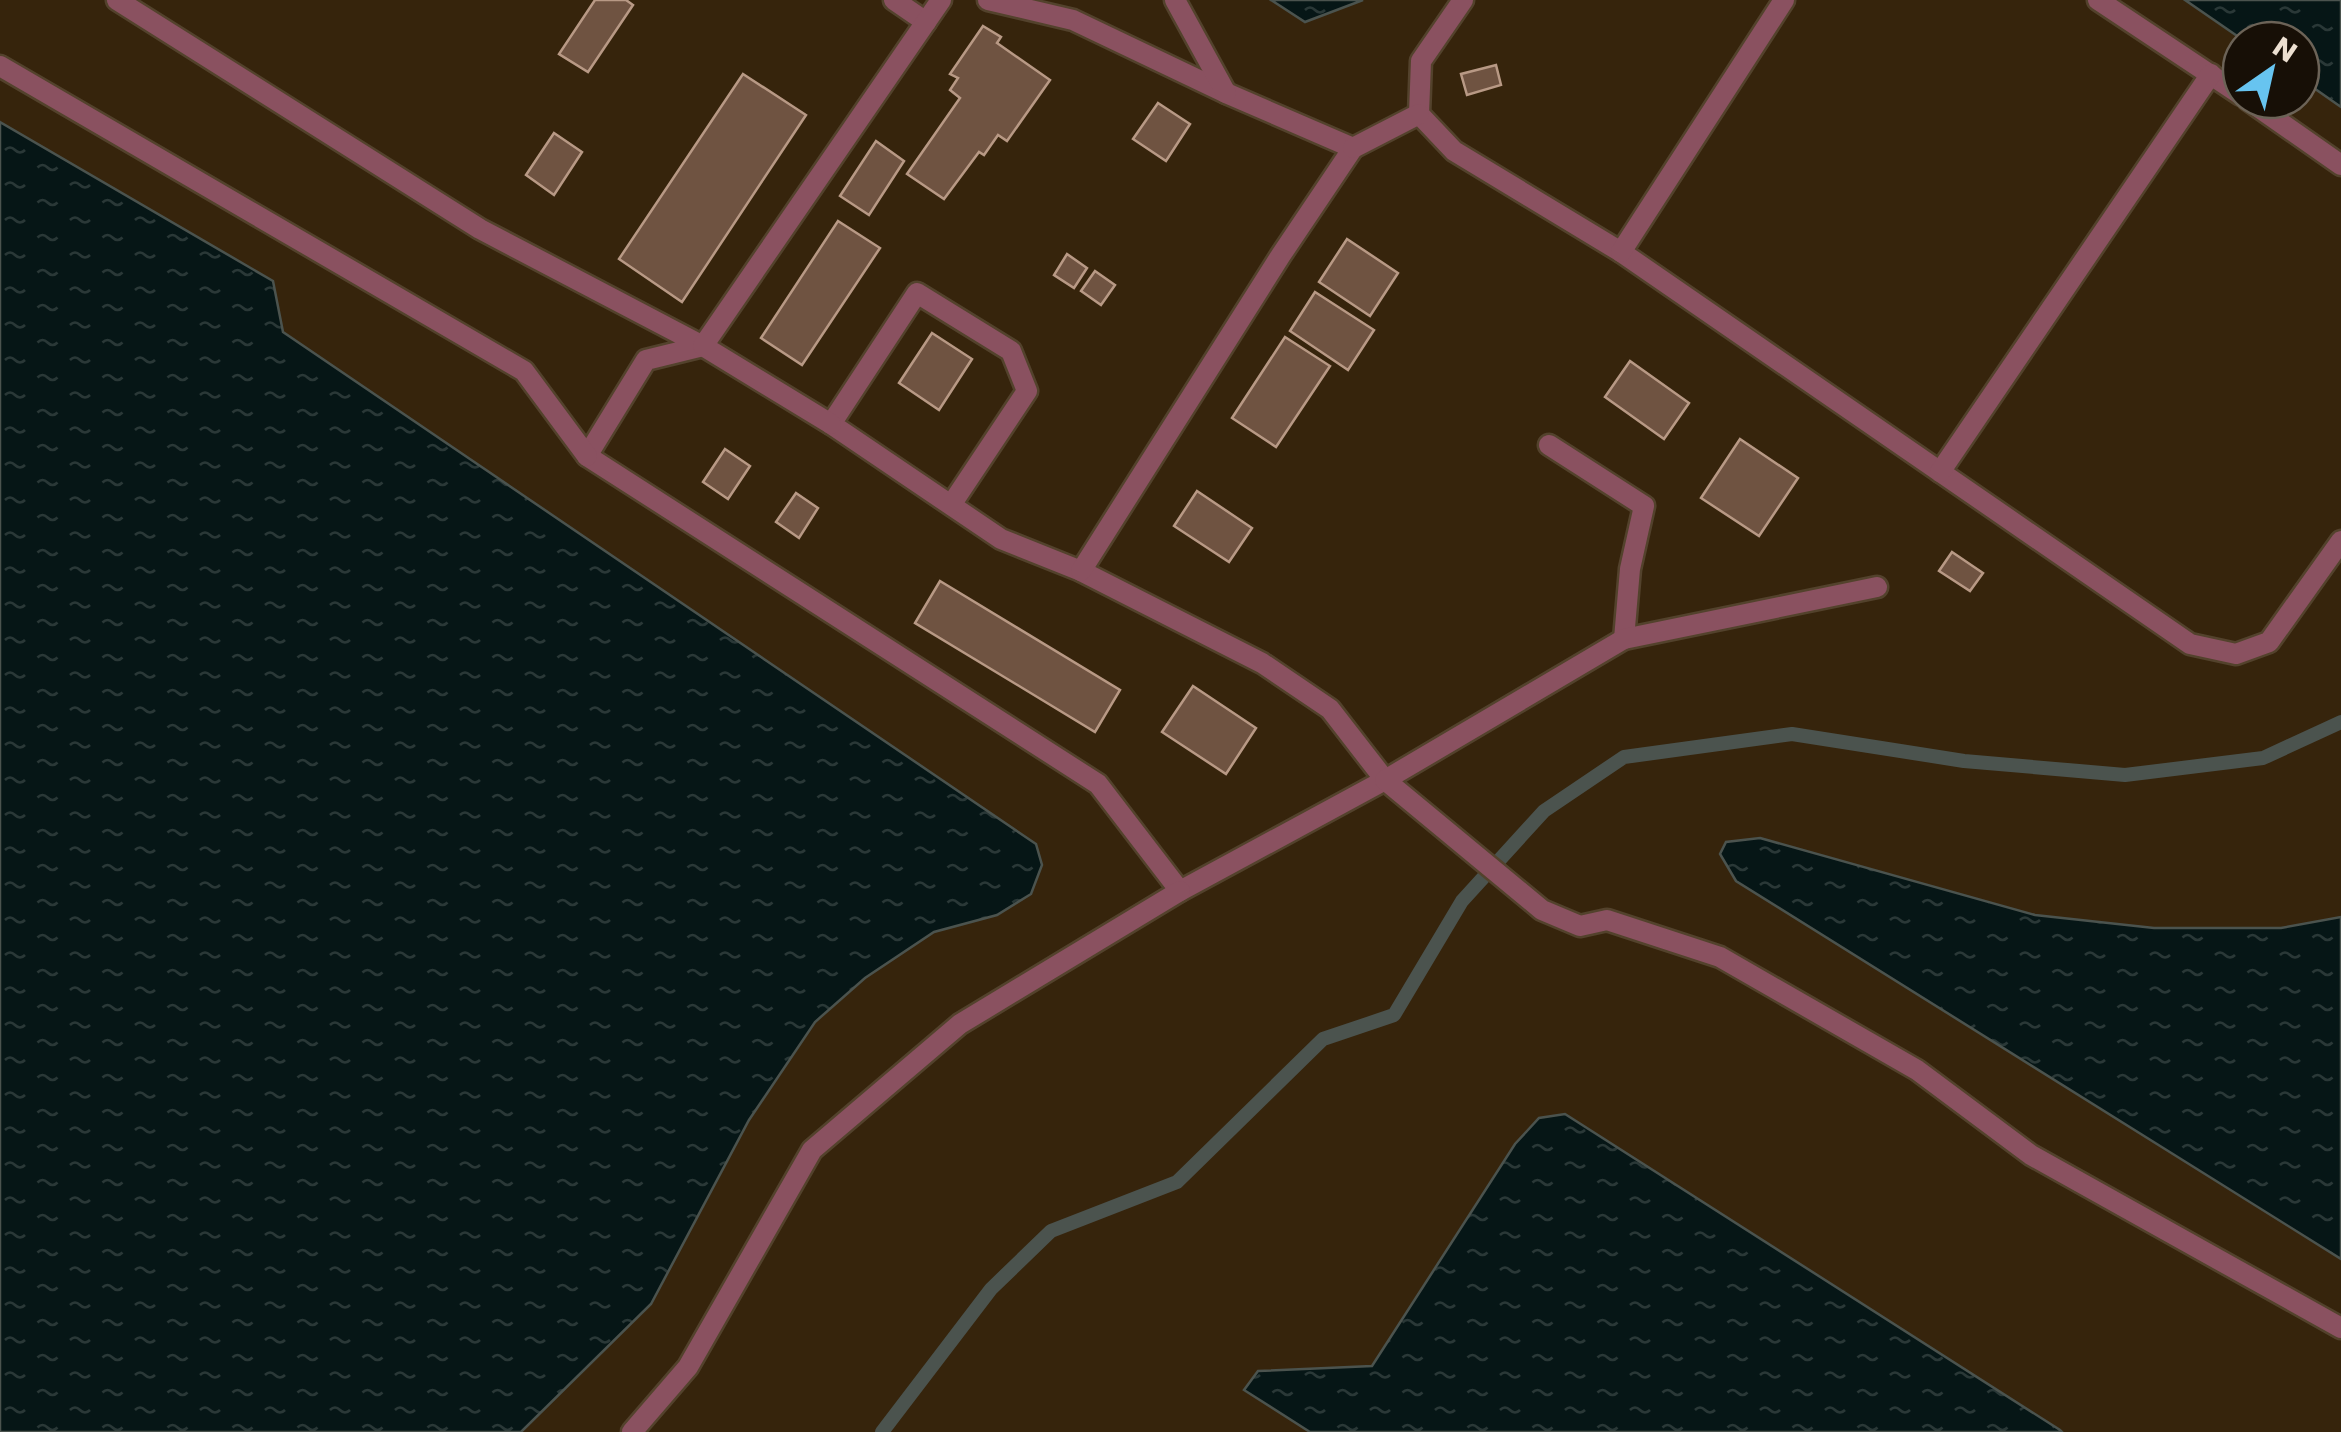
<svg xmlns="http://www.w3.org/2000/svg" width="2341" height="1432" viewBox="0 0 2341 1432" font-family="Poppins,sans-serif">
	<defs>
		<pattern id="water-ripples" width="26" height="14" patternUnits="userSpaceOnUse" patternTransform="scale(2.5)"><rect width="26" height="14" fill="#061616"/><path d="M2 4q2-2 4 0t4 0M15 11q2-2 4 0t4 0" fill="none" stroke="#2a3837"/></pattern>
	</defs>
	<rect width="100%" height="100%" fill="#36240c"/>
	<!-- water -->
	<g fill="url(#water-ripples)" stroke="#4b534e" stroke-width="2.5">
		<polygon points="1271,0 1363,0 1305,22"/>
		<polygon points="2185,0 2341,0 2341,107 2301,79 2301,40 2243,40"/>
		<polygon points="0,122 273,281 283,332 1036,844 1042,865 1031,894 997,915 934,932 865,978 815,1022 749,1120 651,1304 521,1432 0,1432"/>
		<polygon points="1760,838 2035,915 2154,928 2281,928 2341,917 2341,1259 1736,881 1720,854 1726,842"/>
		<polygon points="1565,1114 2060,1430 2062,1432 1310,1432 1244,1390 1258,1371 1372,1366 1515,1144 1539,1118"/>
	</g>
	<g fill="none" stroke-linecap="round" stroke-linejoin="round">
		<!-- stream -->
		<polyline stroke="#4b534e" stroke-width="14" points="882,1432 991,1289 1051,1231 1177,1182 1323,1039 1394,1015 1462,901 1544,811 1624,757 1792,734 1964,761 2125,775 2263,758 2341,722"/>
	</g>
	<!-- building -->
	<g fill="#6f5341" stroke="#b89985" stroke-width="2.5">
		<polygon points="595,0 626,0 633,5 588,72 559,54"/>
		<polygon points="983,26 1001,37 997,43 1050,80 1007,141 998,135 984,155 979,152 944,199 907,174 960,98 950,90 958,78 950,74"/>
		<polygon points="1496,65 1501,85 1467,95 1461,74"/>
		<polygon points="743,74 806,115 682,302 619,259"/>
		<polygon points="1158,103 1190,124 1166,161 1133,139"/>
		<polygon points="554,133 582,152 554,195 526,175"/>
		<polygon points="876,141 904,161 869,215 840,196"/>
		<polygon points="838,221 880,248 802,365 761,338"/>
		<polygon points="1347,239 1398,273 1370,316 1319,282"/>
		<polygon points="1067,254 1087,268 1074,288 1054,275"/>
		<polygon points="1095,271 1115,285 1101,305 1081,291"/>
		<polygon points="1315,292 1374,330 1348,370 1290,331"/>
		<polygon points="932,333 972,359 939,410 899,383"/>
		<polygon points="1285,337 1330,366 1276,447 1232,418"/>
		<polygon points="1630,361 1689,403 1664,439 1605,397"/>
		<polygon points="1740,439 1798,478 1759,536 1701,498"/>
		<polygon points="725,449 750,466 728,499 703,482"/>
		<polygon points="1197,491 1252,528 1229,562 1174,526"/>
		<polygon points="796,493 818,508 799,538 776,522"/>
		<polygon points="1952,552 1983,573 1970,591 1939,571"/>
		<polygon points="940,581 1120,690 1095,732 915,623"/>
		<polygon points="1193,686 1256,728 1226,774 1162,732"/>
	</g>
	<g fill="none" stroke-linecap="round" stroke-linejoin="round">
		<!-- lane casing -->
		<g stroke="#53422c" stroke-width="25">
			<g id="lane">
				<polyline points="117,0 480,229 703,346 646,360 587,456 1098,784 1180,891 1385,780 1330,709 1262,663 1081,571 1001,539 831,424 917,293 1011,351 1027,391 951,505"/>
				<polyline points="894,0 926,22"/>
				<polyline points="988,0 1073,20 1226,93 1353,148 1281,255 1081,571"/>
				<polyline points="1175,0 1226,93"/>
				<polyline points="1463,0 1421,61 1419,114 1454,151 1621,252 2190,644 2236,654 2269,642 2341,541"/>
				<polyline points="2098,0 2241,95"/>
				<polyline points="0,66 524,371 587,456"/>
				<polyline points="2248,100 2341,165"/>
				<polyline points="1353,148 1419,114"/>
				<polyline points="1621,252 1784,0"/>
				<polyline points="831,424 703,346 941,0"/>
				<polyline points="1549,445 1644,506 1630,569 1624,639"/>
				<polyline points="1940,472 2211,74"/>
				<polyline points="1877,587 1624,639 1385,780 1542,910 1580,926 1607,920 1720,957 1917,1070 2031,1155 2341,1328"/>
				<polyline points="632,1432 688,1367 812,1150 960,1024 1180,891"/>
			</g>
		</g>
		<!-- lane -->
		<use href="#lane" stroke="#8a5160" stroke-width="20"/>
	</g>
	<!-- north arrow -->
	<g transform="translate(2271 70) rotate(34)"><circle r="48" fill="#170f06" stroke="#6c6357" stroke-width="2.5"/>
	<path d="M0-8L18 38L0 25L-18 38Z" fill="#67c4f0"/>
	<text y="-15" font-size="28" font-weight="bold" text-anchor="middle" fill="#ece0d1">N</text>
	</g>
</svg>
